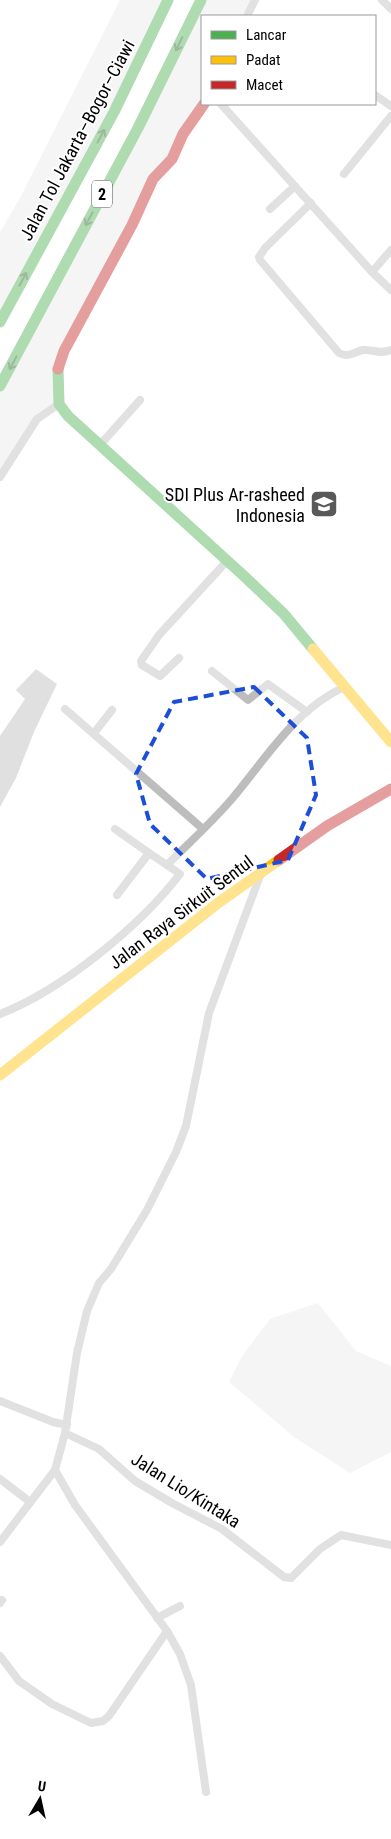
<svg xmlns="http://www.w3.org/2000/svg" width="391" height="1839" viewBox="0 0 391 1839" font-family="'Roboto Condensed',sans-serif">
	<rect width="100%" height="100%" fill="#fff"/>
	<!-- green -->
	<g fill="#e9e9e9">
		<polygon points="120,0 168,0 0,322 0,232 21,196"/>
		<polygon points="201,0 255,0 247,16 202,16 202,104 163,166 64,351 59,404 44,414 0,477 0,386"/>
		<polygon points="318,1303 356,1351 391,1366 391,1452 350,1473 294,1437 229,1382 242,1356 270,1319"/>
	</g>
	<!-- water -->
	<polygon fill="#bbb" points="36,669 57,684 34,732 16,778 0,807 0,736 25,699 16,690"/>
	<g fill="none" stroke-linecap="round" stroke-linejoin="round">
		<!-- street -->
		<g stroke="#bdbdbd" stroke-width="8">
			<polyline points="382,0 391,9"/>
			<polyline points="247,16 255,0"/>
			<polyline points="375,95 391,106"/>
			<polyline points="221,104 372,272 391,290"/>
			<polyline points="344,174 391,116"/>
			<path d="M311 203 265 248 259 257 260 260 339 353C349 358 354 352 363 350 373 349 380 355 391 350"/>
			<polyline points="270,209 295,186"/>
			<polyline points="372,272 391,250"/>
			<polyline points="100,445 140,400"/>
			<polyline points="0,477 37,419 59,404"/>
			<polyline points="179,658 160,676 142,665 141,661 159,635 227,561"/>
			<polyline points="212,671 248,700 268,684 307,712"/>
			<polyline points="65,709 203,829"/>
			<polyline points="94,733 112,710"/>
			<polyline points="115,829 149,853"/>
			<polyline points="117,895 149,853 167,865"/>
			<path d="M0 1014C62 990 140 926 180 874L167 865C189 843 211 823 231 800 266 759 293 711 344 687"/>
			<polyline points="0,1401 53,1422 67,1425"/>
			<polyline points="65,1433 99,1449 135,1481 172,1503 222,1529 284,1577 291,1578 320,1549 341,1535 391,1545"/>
			<polyline points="55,1470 75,1505 167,1631 180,1654 191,1685 206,1792"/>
			<polyline points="0,1479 30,1502"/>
			<polyline points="0,1542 55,1470 65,1433 77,1353 87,1311 99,1283 111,1269 147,1210 176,1152 186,1126 209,1013 261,873"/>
			<polyline points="0,1603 2,1600"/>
			<polyline points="157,1618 180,1606"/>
			<polyline points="0,1656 19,1681 52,1704 91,1723 103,1721 109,1716 167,1631"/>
		</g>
		<!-- fast -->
		<g stroke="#4caf50" stroke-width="11">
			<polyline points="0,322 114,112 168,0"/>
			<polyline points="58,369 59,404 68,416 244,576 284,614 313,649"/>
			<polyline points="0,386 138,128 201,0"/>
		</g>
		<!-- slow -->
		<g stroke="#ffc107" stroke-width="11">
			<polyline points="313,649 391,742"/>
			<polyline points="0,1075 218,903 279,860"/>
		</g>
		<!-- jam -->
		<g stroke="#c62828" stroke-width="11">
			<polyline points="58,369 64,351 132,225 153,179 172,159 183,134 204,104"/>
			<polyline points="279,860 327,826 391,789"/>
		</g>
	</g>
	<!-- one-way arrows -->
	<defs><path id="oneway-shaft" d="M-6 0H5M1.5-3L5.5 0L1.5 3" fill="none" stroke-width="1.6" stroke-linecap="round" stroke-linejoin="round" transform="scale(1.25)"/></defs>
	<g stroke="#2a602c">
		<use href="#oneway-shaft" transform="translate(179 44) rotate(116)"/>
		<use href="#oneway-shaft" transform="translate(101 136) rotate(-62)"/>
		<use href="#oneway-shaft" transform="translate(89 219) rotate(118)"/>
		<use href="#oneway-shaft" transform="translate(23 279) rotate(-62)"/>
		<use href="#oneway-shaft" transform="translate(13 363) rotate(118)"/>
	</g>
	<!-- marked area -->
	<path d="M0 0H391V1839H0ZM254 687 307 738 316 795 288 860 207 879 150 824 136 774 174 702Z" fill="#fff" fill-opacity=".55" fill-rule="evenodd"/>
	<path fill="none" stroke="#1d4ed8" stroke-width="4" stroke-dasharray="10 6" stroke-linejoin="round" d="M254 687 307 738 316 795 288 860 207 879 150 824 136 774 174 702Z"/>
	<!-- icons -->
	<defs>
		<g id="school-square" transform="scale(1.4375)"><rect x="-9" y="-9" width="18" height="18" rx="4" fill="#595959" stroke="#fff"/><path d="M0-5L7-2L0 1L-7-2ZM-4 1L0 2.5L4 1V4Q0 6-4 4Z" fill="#fff"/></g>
	</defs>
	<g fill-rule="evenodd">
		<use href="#school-square" x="324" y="504"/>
	</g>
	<g text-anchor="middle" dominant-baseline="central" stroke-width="4" stroke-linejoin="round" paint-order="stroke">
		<!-- shield labels -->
		<rect fill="#fff" stroke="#4c4c4c" stroke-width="1" x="92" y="180.5" width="20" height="27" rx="4"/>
		<g font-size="16" font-weight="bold" fill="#000">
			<text x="102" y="194">2</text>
		</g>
		<!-- street labels -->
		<g font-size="18" fill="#000" stroke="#fff">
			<text transform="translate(77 140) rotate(-62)">Jalan Tol Jakarta–Bogor–Ciawi</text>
			<text transform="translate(181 912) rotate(-37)">Jalan Raya Sirkuit Sentul</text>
			<text transform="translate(186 1490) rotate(32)">Jalan Lio/Kintaka</text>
		</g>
		<!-- poi labels -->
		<g font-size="18" fill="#000" stroke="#fff" text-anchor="end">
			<text x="305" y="494">SDI Plus Ar-rasheed<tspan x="305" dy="21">Indonesia</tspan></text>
		</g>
	</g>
	<!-- legend -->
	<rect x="201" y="15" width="175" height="90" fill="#ffffff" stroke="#999999"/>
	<rect x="211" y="31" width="25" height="8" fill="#4caf50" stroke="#999999"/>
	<text x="246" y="40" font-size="15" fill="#000000">Lancar</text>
	<rect x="211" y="56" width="25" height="8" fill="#ffc107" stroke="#999999"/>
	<text x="246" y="65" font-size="15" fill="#000000">Padat</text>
	<rect x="211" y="81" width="25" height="8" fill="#c62828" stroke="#999999"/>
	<text x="246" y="90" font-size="15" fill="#000000">Macet</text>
	<!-- north arrow -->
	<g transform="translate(40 1799) rotate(9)" stroke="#ffffff" stroke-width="4" paint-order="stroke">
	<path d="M0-4L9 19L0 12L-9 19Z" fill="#000000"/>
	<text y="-8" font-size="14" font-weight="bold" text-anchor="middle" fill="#000000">U</text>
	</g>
</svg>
